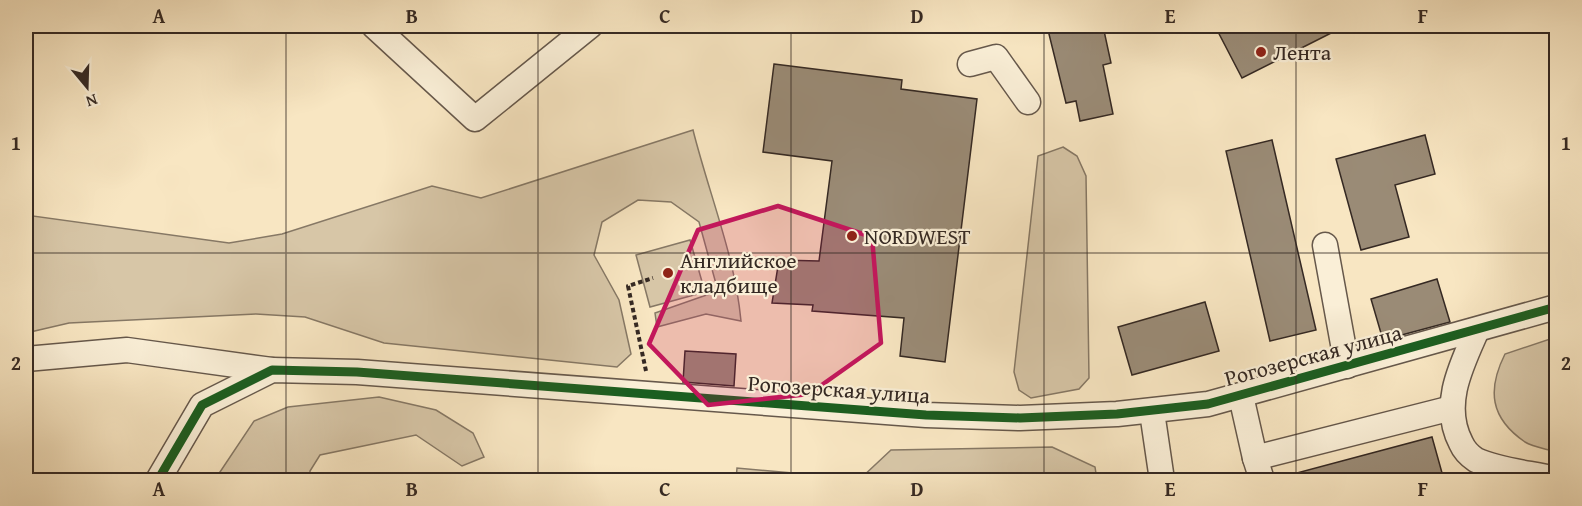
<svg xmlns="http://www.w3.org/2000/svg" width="1582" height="506" viewBox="0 0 1582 506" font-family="'Gentium Book Plus',serif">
	<rect width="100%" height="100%" fill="#f8e6c2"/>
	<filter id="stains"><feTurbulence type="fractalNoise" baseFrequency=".00333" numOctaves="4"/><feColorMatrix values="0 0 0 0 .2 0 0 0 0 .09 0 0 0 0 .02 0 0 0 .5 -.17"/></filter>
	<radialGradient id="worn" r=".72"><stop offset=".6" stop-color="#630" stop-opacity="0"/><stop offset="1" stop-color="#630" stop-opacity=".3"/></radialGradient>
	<!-- green -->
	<g fill="#d7c6a7" stroke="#867865" stroke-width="1.5">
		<path d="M693 130C709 194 735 256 741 321L706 314 657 327 655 313 718 291 699 222 671 202 638 200 602 222 594 255 619 300 631 354 617 367 384 343 305 317 256 314 69 323 26 333V215L229 243 282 234 432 186 481 198Z"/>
		<polygon points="1063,147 1077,156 1086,176 1089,378 1079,389 1031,398 1019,390 1014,372 1038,156"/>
		<polygon points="690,240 705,292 650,307 636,255"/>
		<path d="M1556 337V452C1547 449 1533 447 1525 442 1490 418 1487 390 1505 354Z"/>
		<polygon points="379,397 436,410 473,433 484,457 462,466 416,435 320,455 310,471 310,480 219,480 218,475 254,421 288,407"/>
		<polygon points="1052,447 1095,467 1097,480 736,480 737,468 860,479 891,450"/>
	</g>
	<!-- building -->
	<g fill="#9a8b76" stroke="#352923" stroke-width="1.5">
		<polygon points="1047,26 1103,26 1111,63 1103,65 1113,114 1080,121 1076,101 1066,103"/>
		<polygon points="1215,26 1345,26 1242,78"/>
		<polygon points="774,64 902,80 901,89 977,99 945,362 900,356 904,318 812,311 813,305 772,303 779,260 819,261 832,161 763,152"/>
		<polygon points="1425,135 1435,174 1395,185 1409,237 1361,250 1336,159"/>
		<polygon points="1272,140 1316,330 1270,341 1226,151"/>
		<polygon points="1437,279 1450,322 1383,340 1371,299"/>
		<polygon points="1205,302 1219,351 1132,375 1118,327"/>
		<polygon points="685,351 736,354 734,386 683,382"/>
		<polygon points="1432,437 1444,480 1294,480 1293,474"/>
	</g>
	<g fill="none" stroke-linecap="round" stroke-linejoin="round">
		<!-- minor casing -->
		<g stroke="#66584b" stroke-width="27">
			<g id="minor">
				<polyline points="374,26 475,119 590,26"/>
				<polyline points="970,64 996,57 1028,102"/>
				<polyline points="1325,245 1347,366"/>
				<path d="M1477 330C1461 366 1441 405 1461 443 1464 450 1470 456 1476 460 1500 471 1531 473 1556 479"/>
				<polyline points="26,359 127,350 272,370"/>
				<polyline points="1241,396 1255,458"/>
				<polyline points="1152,412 1162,480"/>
				<polyline points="158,480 202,405 272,370 357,372 926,415 1020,418 1117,414 1208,404 1556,307"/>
				<polyline points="1262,480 1255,458 1452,408"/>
			</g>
		</g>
		<!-- path -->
		<polyline stroke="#352923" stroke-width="4" stroke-dasharray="4.5 3" stroke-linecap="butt" points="646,371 628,286 653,278"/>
		<!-- minor -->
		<use href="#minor" stroke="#faefd7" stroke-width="24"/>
		<!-- cycleway casing -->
		<g stroke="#faefd7" stroke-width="13">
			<polyline id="cycleway" points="158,480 202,405 272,370 357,372 926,415 1020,418 1117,414 1208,404 1556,307"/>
		</g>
		<!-- cycleway -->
		<use href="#cycleway" stroke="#1b5e20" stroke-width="9"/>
	</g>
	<!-- marked area -->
	<path fill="#c2185b" fill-opacity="0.2" stroke="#c2185b" stroke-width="4.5" stroke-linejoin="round" d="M778 206 872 237 881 343 809 394 708 405 649 344 698 230Z"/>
	<!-- grid -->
	<path fill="none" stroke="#352923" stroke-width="1.5" stroke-opacity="0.55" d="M286 26V480M538 26V480M791 26V480M1044 26V480M1296 26V480M26 253H1556"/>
	<!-- markers -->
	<g fill="#8f2418" stroke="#faefd7" stroke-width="2">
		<circle cx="1261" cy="52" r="6"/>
		<circle cx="852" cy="236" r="6"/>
		<circle cx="668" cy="273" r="6"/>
	</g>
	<g text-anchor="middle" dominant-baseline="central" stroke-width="4.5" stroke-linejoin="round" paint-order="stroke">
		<!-- poi labels -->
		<g font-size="22" fill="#352923" stroke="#faefd7" text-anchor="start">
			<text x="1273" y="52">Лента</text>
			<text x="864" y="236">NORDWEST</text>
			<text x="680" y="260">Английское<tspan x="680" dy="25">кладбище</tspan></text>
		</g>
		<!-- street labels -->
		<g font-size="22" fill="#352923" stroke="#faefd7">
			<text transform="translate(1313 355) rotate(-15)">Рогозерская улица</text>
			<text transform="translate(839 389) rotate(4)">Рогозерская улица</text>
		</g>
	</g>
	<!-- margin -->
	<rect width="1582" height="506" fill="none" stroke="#f8e6c2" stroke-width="66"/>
	<!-- north arrow -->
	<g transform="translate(87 87) rotate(161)" stroke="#faefd7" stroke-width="4.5" paint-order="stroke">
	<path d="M0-4.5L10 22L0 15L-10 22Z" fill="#352923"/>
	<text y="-9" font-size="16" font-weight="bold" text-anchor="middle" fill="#352923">N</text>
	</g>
	<rect x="33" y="33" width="1516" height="440" fill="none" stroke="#352923" stroke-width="2"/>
	<g font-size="20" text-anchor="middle" font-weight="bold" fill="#352923">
		<text x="159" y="23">A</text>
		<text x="412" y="23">B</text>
		<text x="665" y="23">C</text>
		<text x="917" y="23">D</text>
		<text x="1170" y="23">E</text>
		<text x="1423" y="23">F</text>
		<text x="16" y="150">1</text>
		<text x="1566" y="150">1</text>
		<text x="16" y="370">2</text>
		<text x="1566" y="370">2</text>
		<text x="159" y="496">A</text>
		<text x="412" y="496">B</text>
		<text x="665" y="496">C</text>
		<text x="917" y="496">D</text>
		<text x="1170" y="496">E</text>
		<text x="1423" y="496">F</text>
	</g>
	<rect width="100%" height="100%" filter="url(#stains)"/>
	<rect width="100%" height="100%" fill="url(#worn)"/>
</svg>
